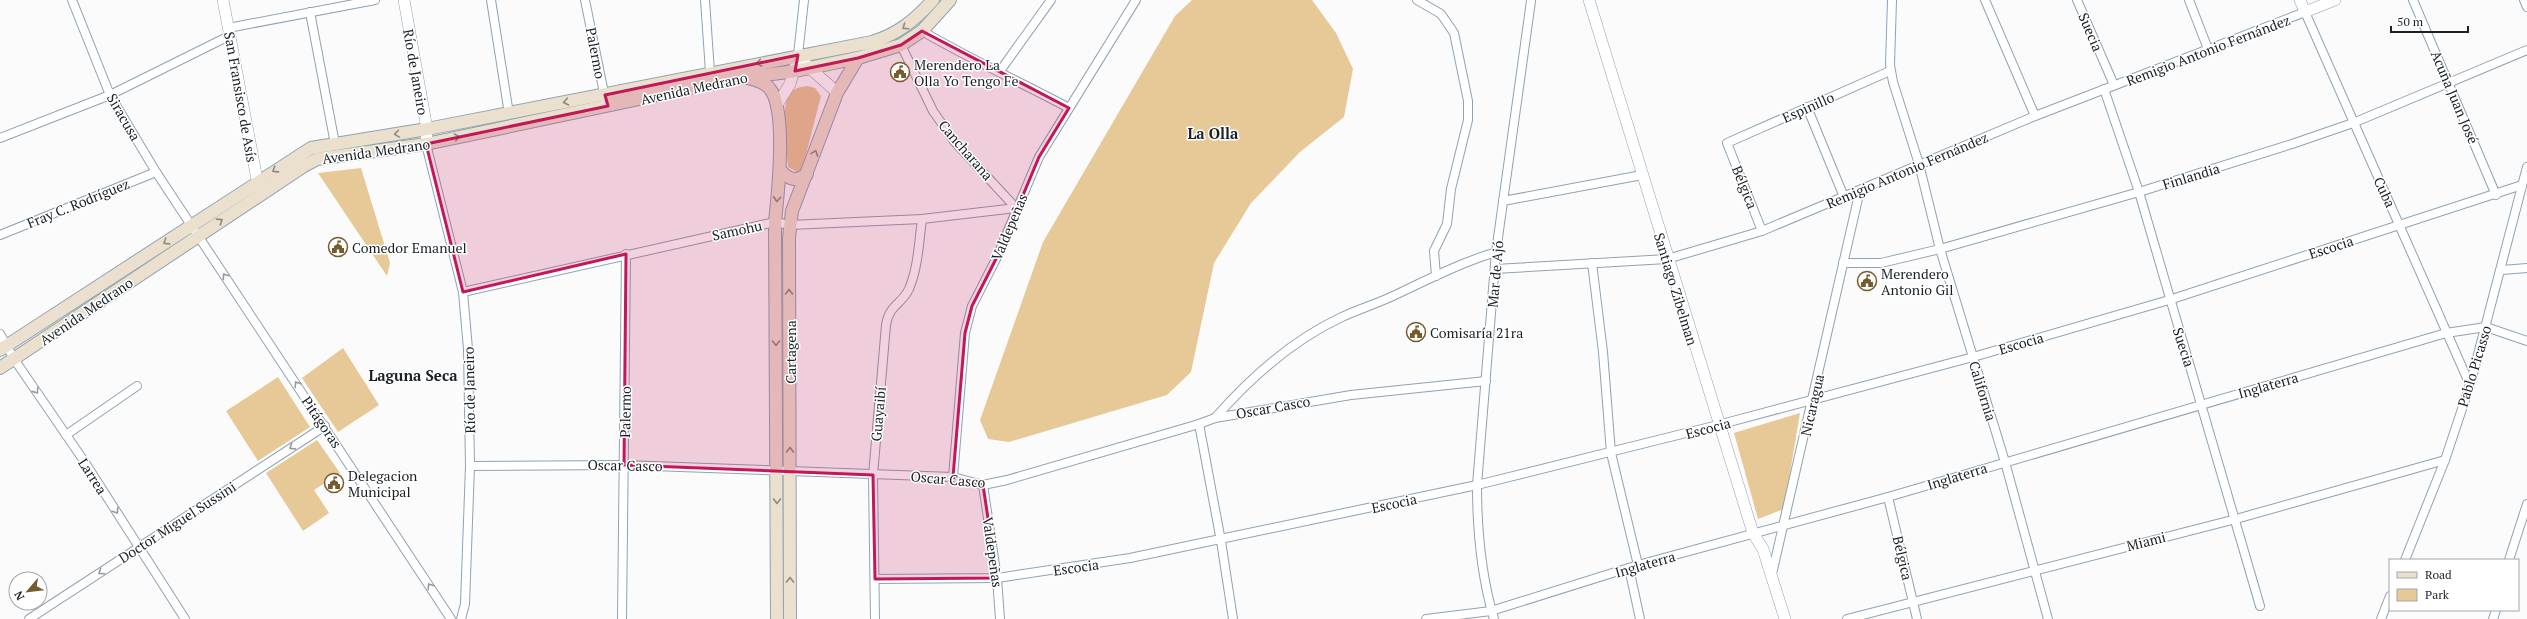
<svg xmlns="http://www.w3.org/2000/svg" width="2527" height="619" viewBox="0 0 2527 619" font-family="'PT Serif',serif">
	<rect width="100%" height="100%" fill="#fbfbfb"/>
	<!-- green -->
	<g fill="#e7c998">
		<polygon points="1192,0 1312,0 1336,33 1353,69 1344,117 1300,152 1251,203 1214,263 1191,372 1167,395 1009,442 988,439 980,420 1043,242 1175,16"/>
		<path d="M807 86 815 88 821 96 802 170 797 172 788 167C787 150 780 106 790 93 795 88 800 87 807 86Z"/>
		<polygon points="361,168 390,263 387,276 318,173"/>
		<polygon points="343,348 379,405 338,432 302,378"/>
		<polygon points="278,377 310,427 258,461 226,411"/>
		<polygon points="1800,413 1784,509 1758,519 1734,433"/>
		<polygon points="317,440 340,473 314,490 329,513 303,531 266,473"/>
	</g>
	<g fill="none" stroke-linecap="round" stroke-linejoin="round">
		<!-- minor casing -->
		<g stroke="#8ea3b4" stroke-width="10">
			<g id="minor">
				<polyline points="72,0 110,95 156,172 451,619"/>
				<polyline points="491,0 509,114"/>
				<polyline points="585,0 605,98"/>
				<polyline points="705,0 710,72"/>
				<polyline points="1417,0 1441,14 1454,33 1468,101 1468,120 1451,189 1447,224 1434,251 1436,276"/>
				<polyline points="1892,0 1890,65 1893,82 1919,164 1940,249 2005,462 2048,619"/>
				<polyline points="1985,0 2035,116"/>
				<polyline points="2077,0 2114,85"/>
				<polyline points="2189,0 2208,49"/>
				<polyline points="2413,0 2496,195"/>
				<polyline points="2524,0 2527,7"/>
				<polyline points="310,12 335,144"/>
				<polyline points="228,28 375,0"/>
				<path d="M922 31C970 59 1020 82 1069 108"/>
				<polyline points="901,45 933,111 954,141 1016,208"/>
				<polyline points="798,55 804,0"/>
				<polyline points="1000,71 1051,0"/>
				<polyline points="2104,89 2139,192 2260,606"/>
				<polyline points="1807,107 1844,197"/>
				<polyline points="0,138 110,95 229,36"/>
				<polyline points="426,144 463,292 468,349 470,466 465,604 461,619"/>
				<polyline points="1503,201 1642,175"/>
				<polyline points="1762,231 1727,143 1890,71"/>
				<polyline points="0,235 156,172"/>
				<polyline points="1592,263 1603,352 1611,453 1638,565"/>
				<polyline points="1843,263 1881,263 1940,249 2139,192 2292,144 2353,123 2527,50"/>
				<polyline points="1495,269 1667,259 1762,231 2035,116 2305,12 2470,385"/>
				<polyline points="2502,270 2527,268"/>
				<polyline points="463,292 775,222 790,225 922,219 1016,208"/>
				<polyline points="0,334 14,359 84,461 185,619"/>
				<path d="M1215 418C1251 377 1292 340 1342 317 1359 309 1376 304 1393 296 1427 280 1460 263 1496 252"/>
				<polyline points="1199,424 1221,541 1233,619"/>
				<polyline points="66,435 137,386"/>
				<polyline points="470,466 624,465 953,477 983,485 1007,480 1199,424 1215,418 1351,395 1486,381"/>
				<polyline points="953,477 965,333 972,306 997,257 1039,157 1136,0"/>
				<polyline points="983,485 997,578 1000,619"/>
				<polyline points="1888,497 1917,619"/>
				<polyline points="2405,560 2445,460 2470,385 2527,167"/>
				<polyline points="2509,560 2527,504"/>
				<polyline points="1629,568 1640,619"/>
				<polyline points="1772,574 1860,190"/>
				<polyline points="875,579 997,578 1130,558 1477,485 1718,425 1973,357 2169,300 2522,185"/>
				<polyline points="29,619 325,426"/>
				<polyline points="622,619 626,254"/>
				<path d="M875 619 873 475 886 325C889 305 902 304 909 289 918 268 919 242 922 219"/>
				<polyline points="1426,619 1491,611 1638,565 1888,497 2446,333 2486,327 2527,341"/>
				<path d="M1494 619C1481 575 1477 531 1477 485L1496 252 1531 1"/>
				<polyline points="1847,619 2236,519 2445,460"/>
				<polyline points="2381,619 2390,596"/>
				<polyline points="2493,619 2496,610"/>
			</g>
		</g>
		<!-- tertiary casing -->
		<g stroke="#8ea3b4" stroke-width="12">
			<g id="tertiary">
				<polyline points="223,0 259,190"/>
				<polyline points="404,0 427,129 426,144"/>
				<polyline points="1589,0 1753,533 1763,549 1785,619"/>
				<polyline points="2300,0 2305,12 2335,0"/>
				<path d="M798 55C809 70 824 79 837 93"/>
				<polyline points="777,105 790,84 796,63"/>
			</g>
		</g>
		<!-- secondary casing -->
		<g stroke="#8ea3b4" stroke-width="14">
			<g id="secondary">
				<path d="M748 78C756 80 765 82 770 89 787 110 778 194 775 222L777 619"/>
				<path d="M780 170C789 180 796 182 807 174"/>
				<path d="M0 350 311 148 427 129 872 42C898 34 915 20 933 0"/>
				<polyline points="0,368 304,166 317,159 426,144 734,79 795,71 858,58 901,45 922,31 950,0"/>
				<polyline points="790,619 789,238 792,211 837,93 858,58"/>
			</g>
		</g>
		<!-- minor -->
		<use href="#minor" stroke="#fff" stroke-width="8"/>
		<!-- tertiary -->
		<use href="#tertiary" stroke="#fff" stroke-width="11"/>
		<!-- secondary -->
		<use href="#secondary" stroke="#ebe0cd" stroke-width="12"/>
	</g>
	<!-- one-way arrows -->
	<defs><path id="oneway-chevron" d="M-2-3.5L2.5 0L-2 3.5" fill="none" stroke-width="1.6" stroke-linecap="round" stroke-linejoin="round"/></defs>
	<g stroke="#8c8a82">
		<use href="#oneway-chevron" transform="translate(905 27) rotate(146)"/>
		<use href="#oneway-chevron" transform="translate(759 63) rotate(169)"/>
		<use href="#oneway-chevron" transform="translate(566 102) rotate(169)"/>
		<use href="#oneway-chevron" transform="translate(397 134) rotate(171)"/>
		<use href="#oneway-chevron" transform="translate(457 137) rotate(-13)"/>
		<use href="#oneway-chevron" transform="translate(815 153) rotate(-70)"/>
		<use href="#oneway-chevron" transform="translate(275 170) rotate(147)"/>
		<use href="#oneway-chevron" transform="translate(777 199) rotate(95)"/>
		<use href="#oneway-chevron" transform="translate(220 221) rotate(-33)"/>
		<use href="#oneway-chevron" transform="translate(166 242) rotate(147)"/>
		<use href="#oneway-chevron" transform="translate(789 292) rotate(-90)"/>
		<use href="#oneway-chevron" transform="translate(776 343) rotate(90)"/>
		<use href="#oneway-chevron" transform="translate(790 450) rotate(-90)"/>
		<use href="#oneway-chevron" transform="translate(777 501) rotate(90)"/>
		<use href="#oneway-chevron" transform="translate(790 580) rotate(-90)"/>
	</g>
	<g stroke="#989b9e">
		<use href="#oneway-chevron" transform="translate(225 276) rotate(-123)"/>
		<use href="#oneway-chevron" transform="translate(297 384) rotate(-123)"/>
		<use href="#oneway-chevron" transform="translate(36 391) rotate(55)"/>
		<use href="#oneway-chevron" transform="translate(292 447) rotate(147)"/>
		<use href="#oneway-chevron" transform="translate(116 511) rotate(57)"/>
		<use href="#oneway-chevron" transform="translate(101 572) rotate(146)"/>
		<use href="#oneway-chevron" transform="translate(430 586) rotate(-123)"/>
	</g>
	<!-- marked area -->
	<path fill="#c2185b" fill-opacity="0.2" stroke="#c2185b" stroke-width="3" stroke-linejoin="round" d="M922 31 1069 108 1039 157 997 257 972 306 965 333 953 477 983 485 997 578 875 579 873 475 624 465 626 254 463 292 426 144 608 106 605 95 798 55 795 71 858 58 901 45Z"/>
	<!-- icons -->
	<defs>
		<g id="civic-ring" transform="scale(1)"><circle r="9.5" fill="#fff" stroke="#765b2d" stroke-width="1.5"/><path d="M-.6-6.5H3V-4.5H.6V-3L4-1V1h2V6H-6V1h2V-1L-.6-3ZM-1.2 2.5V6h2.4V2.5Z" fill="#765b2d"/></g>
	</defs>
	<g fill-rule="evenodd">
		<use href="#civic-ring" x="900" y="72"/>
		<use href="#civic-ring" x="338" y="247"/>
		<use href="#civic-ring" x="1867" y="281"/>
		<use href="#civic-ring" x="1416" y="332"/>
		<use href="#civic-ring" x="334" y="483"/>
	</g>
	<g text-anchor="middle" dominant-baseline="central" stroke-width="3" stroke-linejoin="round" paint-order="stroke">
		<!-- street labels -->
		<g font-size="14" fill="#192127" stroke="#fff">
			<text transform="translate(2091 32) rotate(67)">Suecia</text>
			<text transform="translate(2208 50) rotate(-21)">Remigio Antonio Fernández</text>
			<text transform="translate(596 53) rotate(79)">Palermo</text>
			<text transform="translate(416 72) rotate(80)">Río de Janeiro</text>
			<text transform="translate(694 88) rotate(-12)">Avenida Medrano</text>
			<text transform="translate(241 97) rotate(80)">San Fransisco de Asís</text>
			<text transform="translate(2455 97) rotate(67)">Acuña Juan José</text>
			<text transform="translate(1808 107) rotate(-24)">Espinillo</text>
			<text transform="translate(124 117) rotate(60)">Siracusa</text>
			<text transform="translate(966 150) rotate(49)">Cancharana</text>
			<text transform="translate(376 151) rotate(-8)">Avenida Medrano</text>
			<text transform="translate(1907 170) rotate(-23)">Remigio Antonio Fernández</text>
			<text transform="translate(2191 176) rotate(-17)">Finlandia</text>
			<text transform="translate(1745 187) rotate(68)">Bélgica</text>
			<text transform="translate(2385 192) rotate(65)">Cuba</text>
			<text transform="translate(78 203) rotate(-22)">Fray C. Rodríguez</text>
			<text transform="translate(1009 227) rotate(-67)">Valdepeñas</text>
			<text transform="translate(737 230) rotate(-12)">Samohu</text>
			<text transform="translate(2331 247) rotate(-18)">Escocia</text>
			<text transform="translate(1495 274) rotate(-85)">Mar de Ajó</text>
			<text transform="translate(1676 289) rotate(73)">Santiago Zibelman</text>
			<text transform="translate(86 311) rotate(-34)">Avenida Medrano</text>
			<text transform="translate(2021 343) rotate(-16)">Escocia</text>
			<text transform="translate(2184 347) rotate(72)">Suecia</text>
			<text transform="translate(790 352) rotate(-90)">Cartagena</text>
			<text transform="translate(2474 366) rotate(-73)">Pablo Picasso</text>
			<text transform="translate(2268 385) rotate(-16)">Inglaterra</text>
			<text transform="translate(469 390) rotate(-91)">Río de Janeiro</text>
			<text transform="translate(1983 391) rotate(73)">California</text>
			<text transform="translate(1812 405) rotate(-77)">Nicaragua</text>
			<text transform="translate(1273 407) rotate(-10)">Oscar Casco</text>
			<text transform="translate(625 412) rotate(-89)">Palermo</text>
			<text transform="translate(878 414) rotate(-85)">Guayaibí</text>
			<text transform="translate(322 422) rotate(56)">Pitágoras</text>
			<text transform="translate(1708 428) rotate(-15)">Escocia</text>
			<text transform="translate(625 465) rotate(1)">Oscar Casco</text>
			<text transform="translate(93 476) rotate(57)">Larrea</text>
			<text transform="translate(1957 476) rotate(-17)">Inglaterra</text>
			<text transform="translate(948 479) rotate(5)">Oscar Casco</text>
			<text transform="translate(1394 503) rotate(-12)">Escocia</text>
			<text transform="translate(177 522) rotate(-33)">Doctor Miguel Sussini</text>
			<text transform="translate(2146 541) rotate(-14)">Miami</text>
			<text transform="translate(993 552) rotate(82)">Valdepeñas</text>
			<text transform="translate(1903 558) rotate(77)">Bélgica</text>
			<text transform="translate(1645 564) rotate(-16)">Inglaterra</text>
			<text transform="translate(1076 567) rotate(-8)">Escocia</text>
		</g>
		<!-- poi labels -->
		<g font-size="14" fill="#192127" stroke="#fff" text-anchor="start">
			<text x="914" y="64">Merendero La<tspan x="914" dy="16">Olla Yo Tengo Fe</tspan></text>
			<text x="352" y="247">Comedor Emanuel</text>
			<text x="1881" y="273">Merendero<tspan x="1881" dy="16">Antonio Gil</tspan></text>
			<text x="1430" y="332">Comisaría 21ra</text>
			<text x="348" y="475">Delegacion<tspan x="348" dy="16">Municipal</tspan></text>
		</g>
		<!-- neighbourhood labels -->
		<g font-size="15" font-weight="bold" fill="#192127" stroke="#fff">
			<text x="1213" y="133">La Olla</text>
			<text x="413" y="375">Laguna Seca</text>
		</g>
	</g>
	<!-- legend -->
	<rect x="2389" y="559" width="130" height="52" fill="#ffffff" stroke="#a3a6a9"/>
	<rect x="2397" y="572" width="20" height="6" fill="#ebe0cd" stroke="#a3a6a9"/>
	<text x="2425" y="579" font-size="12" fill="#192127">Road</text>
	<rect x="2397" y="589" width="20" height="12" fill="#e7c998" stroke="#a3a6a9"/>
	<text x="2425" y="599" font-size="12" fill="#192127">Park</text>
	<!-- north arrow -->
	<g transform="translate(28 591) rotate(242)"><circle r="19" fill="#ffffff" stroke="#a3a6a9"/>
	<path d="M0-3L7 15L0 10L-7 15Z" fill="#765b2d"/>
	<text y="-6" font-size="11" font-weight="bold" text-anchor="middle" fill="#192127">N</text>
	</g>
	<!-- scale -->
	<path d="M2391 26v6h77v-6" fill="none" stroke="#192127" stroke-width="2"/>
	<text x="2397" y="26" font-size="12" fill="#192127" stroke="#ffffff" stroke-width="3" paint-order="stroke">50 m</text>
</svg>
